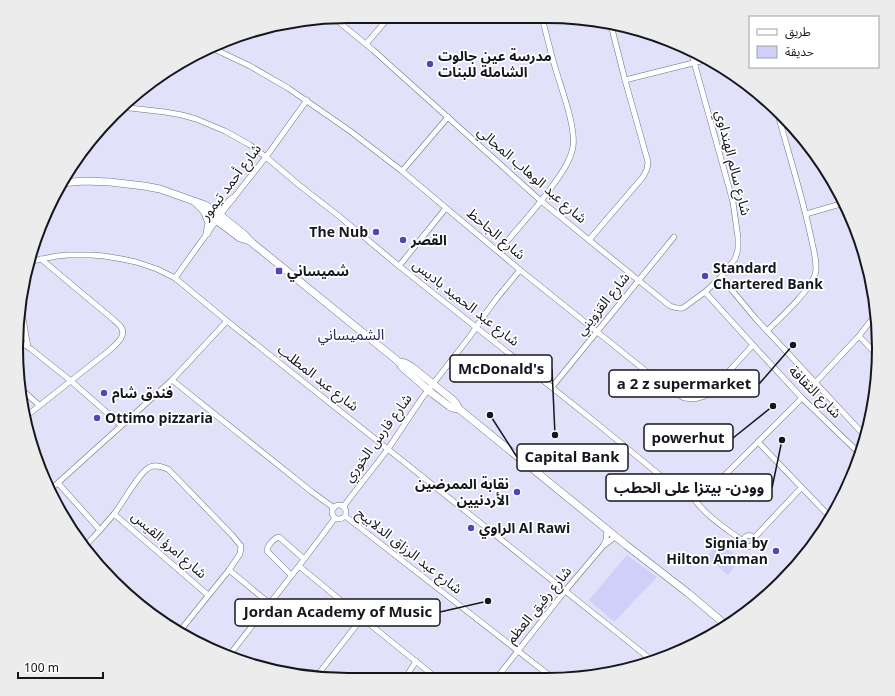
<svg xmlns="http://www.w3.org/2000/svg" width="895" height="696" viewBox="0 0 895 696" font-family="Georgia,'Noto Sans Arabic',serif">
	<rect width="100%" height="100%" fill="#e1e2f9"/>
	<!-- green -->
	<g fill="#cfcffa">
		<polygon points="718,541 740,559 728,575 707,557"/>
		<polygon points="627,555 657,577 614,622 589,600"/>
	</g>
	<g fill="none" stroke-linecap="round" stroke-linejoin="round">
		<!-- street casing -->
		<g stroke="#6f7084" stroke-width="6">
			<g id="street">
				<path d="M334 18 373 50 541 201 670 306C675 308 678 309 683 308L705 292 721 277 735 259 738 249V238L733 202 691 51"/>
				<polyline points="366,44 390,16"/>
				<polyline points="212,48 250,66 288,88 350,131 402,171 520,270 662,384 684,398 694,399 705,396 721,380 753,345"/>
				<polyline points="625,80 709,59"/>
				<path d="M121 107 165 112 182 115 196 119 225 131 250 145 266 157 299 185 340 217 399 266 594 421 684 495C692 499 696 500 704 496L802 398"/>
				<polyline points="402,171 448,117"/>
				<polyline points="806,214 844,203"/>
				<polyline points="589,240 643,177 647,169 648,162 625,80 611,25"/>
				<path d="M499 251C516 230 535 210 551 188 560 175 570 163 573 147 576 126 561 88 555 67 550 50 546 33 542 17"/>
				<polyline points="27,262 57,256 68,255 91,255 104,256 122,259 136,262 157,269 175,278 227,321 473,517 654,662"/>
				<polyline points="399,266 446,208"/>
				<polyline points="721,277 756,319 866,437"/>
				<polyline points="175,278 224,210 266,157 307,100"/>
				<polyline points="705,292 753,345 802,398 860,454"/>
				<polyline points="21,308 28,347"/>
				<path d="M767 331C781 317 808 293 815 275 818 265 814 252 812 242 803 198 789 155 777 111"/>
				<polyline points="859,336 878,356"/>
				<polyline points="17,343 23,344 31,349 71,381 121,425"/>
				<polyline points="172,380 312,492 334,508"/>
				<polyline points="815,383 859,336 876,314"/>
				<polyline points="552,387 674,237"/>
				<polyline points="21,389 39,405"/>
				<path d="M25 417 110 350C116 344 127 336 121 327 119 324 116 322 114 320L41 259"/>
				<polyline points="758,442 831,518"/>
				<polyline points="58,483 100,530"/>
				<polyline points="50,490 172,380 227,321"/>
				<path d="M694 499C707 517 727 529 744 542"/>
				<circle cx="339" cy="512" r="7"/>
				<polyline points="343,507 388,449 422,398 471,335 483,317 497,298 520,270"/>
				<polyline points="114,514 208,595"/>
				<polyline points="345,516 554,679"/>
				<circle cx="749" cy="541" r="5.5"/>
				<polyline points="754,538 801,488"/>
				<path d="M85 546C95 536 105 525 114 514 123 503 139 472 150 467 155 464 162 467 168 469L232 535 241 546 240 554 229 570 179 632"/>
				<polyline points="603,546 606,540 607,529"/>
				<polyline points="299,566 362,618 439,680"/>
				<polyline points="229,570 269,603"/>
				<path d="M291 575 267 551C267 546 274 538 279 537L304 559"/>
				<path d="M228 657C264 610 301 565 335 518"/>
				<polyline points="316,677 362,618"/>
				<polyline points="404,680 416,661"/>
				<polyline points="495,680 565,591 603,546 616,536"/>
			</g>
		</g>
		<!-- secondary casing -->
		<g stroke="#6f7084" stroke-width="8">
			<g id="secondary">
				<polyline points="60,183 85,181 110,182 144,186 160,189 205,205 220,215 245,235 250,241 399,362 402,367 433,394 449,406 452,408 459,409 480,426 626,545 688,593 727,626"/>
				<polyline points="195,202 204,211 240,238 250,241"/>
				<path d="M212 209C221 209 226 206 232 199"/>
				<polyline points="205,213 209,223 207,233"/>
				<polyline points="399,362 405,363 412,367 453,400 457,405 459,409"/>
			</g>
		</g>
		<!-- street -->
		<use href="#street" stroke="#fff" stroke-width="5"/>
		<!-- secondary -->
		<use href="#secondary" stroke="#fff" stroke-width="7"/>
	</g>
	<!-- markers -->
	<g fill="#5643bb" stroke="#fff" stroke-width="1.5">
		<circle cx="430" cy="64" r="4"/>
		<circle cx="376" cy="232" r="4"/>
		<circle cx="403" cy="240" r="4"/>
		<rect x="275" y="267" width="8" height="8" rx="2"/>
		<circle cx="705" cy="276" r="4"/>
		<circle cx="104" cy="393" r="4"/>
		<circle cx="97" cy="418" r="4"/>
		<circle cx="517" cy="492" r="4"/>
		<circle cx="471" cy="528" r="4"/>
		<circle cx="776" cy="551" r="4"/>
	</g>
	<g text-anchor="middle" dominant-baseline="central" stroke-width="3.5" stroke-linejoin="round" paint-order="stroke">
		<!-- poi labels -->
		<g font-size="14" font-weight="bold" fill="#16161e" stroke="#fff" text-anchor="start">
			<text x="438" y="56">مدرسة عين جالوت<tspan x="438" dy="16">الشاملة للبنات</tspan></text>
			<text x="368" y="232" text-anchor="end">The Nub</text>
			<text x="411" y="240">القصر</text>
			<text x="713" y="268">Standard<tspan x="713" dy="16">Chartered Bank</tspan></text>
			<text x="287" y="271">شميساني</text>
			<text x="112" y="393">فندق شام</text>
			<text x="105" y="418">Ottimo pizzaria</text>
			<text x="509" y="484" text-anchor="end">نقابة الممرضين<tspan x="509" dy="16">الأردنيين</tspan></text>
			<text x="479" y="528">الراوي Al Rawi</text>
			<text x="768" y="543" text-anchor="end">Signia by<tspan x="768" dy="16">Hilton Amman</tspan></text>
		</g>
		<!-- street labels -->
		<g font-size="14" fill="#16161e" stroke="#fff">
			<text transform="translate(733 163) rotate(76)">شارع سالم الهنداوي</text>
			<text transform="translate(532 175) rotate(41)">شارع عبد الوهاب المجالي</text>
			<text transform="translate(231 182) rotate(-53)">شارع أحمد تيمور</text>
			<text transform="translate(496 234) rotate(40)">شارع الجاحظ</text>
			<text transform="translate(466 303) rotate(38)">شارع عبد الحميد باديس</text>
			<text transform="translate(603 304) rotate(-51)">شارع القزويني</text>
			<text transform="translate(318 378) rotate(38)">شارع عبد المطلب</text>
			<text transform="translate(815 392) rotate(45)">شارع الثقافة</text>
			<text transform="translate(378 438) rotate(-54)">شارع فارس الخوري</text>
			<text transform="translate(169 545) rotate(41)">شارع امرؤ القيس</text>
			<text transform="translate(409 551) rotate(38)">شارع عبد الرزاق الدلابيح</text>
			<text transform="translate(539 605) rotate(-51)">شارع رفيق العظم</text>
		</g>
		<!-- neighbourhood labels -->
		<g font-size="15" fill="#2a235d" stroke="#fff">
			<text x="351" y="335">الشميساني</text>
		</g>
	</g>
	<!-- crop -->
	<path d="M0 0H895V696H0ZM348 23H547A325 325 0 0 1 872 348V348A325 325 0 0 1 547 673H348A325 325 0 0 1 23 348V348A325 325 0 0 1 348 23Z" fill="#ececed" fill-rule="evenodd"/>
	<path fill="none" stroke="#16161e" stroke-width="2" d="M348 23H547A325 325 0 0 1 872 348V348A325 325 0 0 1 547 673H348A325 325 0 0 1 23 348V348A325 325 0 0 1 348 23Z"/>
	<!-- callouts -->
	<path fill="none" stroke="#16161e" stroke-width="1.5" d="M555 435L552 369M793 345L759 384M773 406L733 438M490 415L517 457M782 440L772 488M488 601L440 612"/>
	<g fill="#16161e" stroke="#fff" stroke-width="1.5">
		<circle cx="555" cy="435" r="4"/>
		<circle cx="793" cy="345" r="4"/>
		<circle cx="773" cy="406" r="4"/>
		<circle cx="490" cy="415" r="4"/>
		<circle cx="782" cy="440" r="4"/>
		<circle cx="488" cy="601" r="4"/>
	</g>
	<g fill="#fff" stroke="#16161e" stroke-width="1.5">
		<rect x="450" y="355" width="102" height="27" rx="4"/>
		<rect x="609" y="370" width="150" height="27" rx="4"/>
		<rect x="644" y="424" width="89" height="27" rx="4"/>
		<rect x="517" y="444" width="111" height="27" rx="4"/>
		<rect x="606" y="474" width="166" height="27" rx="4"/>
		<rect x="235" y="599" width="205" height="27" rx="4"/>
	</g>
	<g font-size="15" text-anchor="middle" font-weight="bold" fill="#16161e">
		<text x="501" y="374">McDonald's</text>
		<text x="684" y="389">a 2 z supermarket</text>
		<text x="688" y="443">powerhut</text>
		<text x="572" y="462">Capital Bank</text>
		<text x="689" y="493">وودن- بيتزا على الحطب</text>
		<text x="338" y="617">Jordan Academy of Music</text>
	</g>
	<!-- legend -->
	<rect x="749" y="16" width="130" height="52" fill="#ffffff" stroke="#a2a2a5"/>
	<rect x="757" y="29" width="20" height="6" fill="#ffffff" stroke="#a2a2a5"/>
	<text x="785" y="36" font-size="12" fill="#16161e">طريق</text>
	<rect x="757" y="46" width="20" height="12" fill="#cfcffa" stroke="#a2a2a5"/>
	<text x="785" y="56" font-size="12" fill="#16161e">حديقة</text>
	<!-- scale -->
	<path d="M18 672v6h85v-6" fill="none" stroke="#16161e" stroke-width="2"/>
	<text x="24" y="672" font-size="12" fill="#16161e" stroke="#ffffff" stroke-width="3" paint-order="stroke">100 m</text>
</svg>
